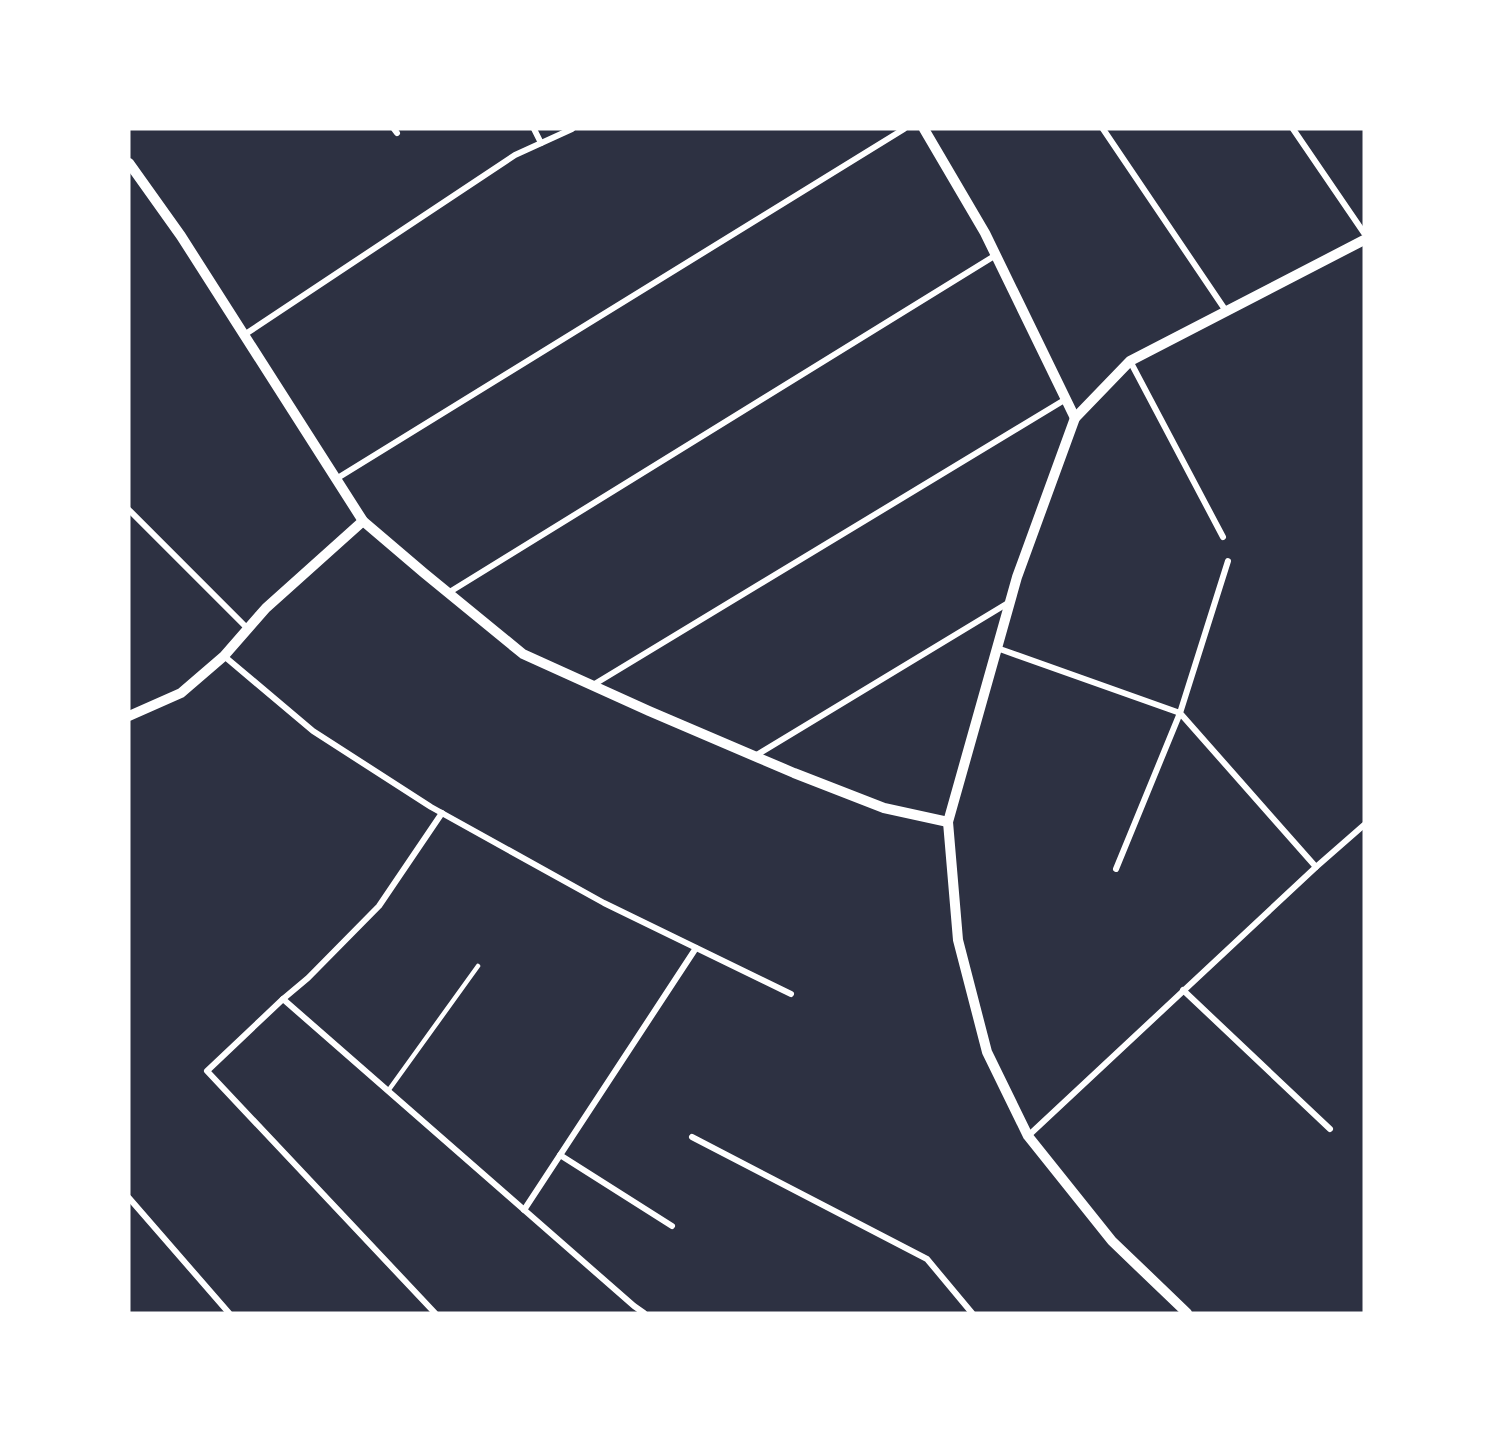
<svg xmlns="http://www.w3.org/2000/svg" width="1493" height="1442" viewBox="0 0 1493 1442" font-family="Roboto,sans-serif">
	<rect width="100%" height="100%" fill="#2d3142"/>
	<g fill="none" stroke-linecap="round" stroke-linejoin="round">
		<!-- service -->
		<polyline stroke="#fff" stroke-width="4.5" points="388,1091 478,966"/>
		<!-- minor -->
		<g stroke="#fff" stroke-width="6">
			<polyline points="394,129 397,133"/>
			<polyline points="534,129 541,143"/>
			<polyline points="1103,129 1226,311"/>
			<polyline points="1293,129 1364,233"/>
			<polyline points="244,335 515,155 572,129"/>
			<polyline points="1130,361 1223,537"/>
			<polyline points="336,479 904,129"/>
			<polyline points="129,510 248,629"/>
			<polyline points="1228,561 1180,713 1316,867"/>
			<polyline points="448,593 996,255"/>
			<polyline points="997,648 1180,713 1116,869"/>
			<polyline points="224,656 313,731 431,807 604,903 791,994"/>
			<polyline points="593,685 1066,399"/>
			<polyline points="755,756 1008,603"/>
			<polyline points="1183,990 1330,1129"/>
			<polyline points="283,999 634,1306 644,1313"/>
			<polyline points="1028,1136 1316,867 1364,825"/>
			<polyline points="692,1137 927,1259 972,1313"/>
			<polyline points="560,1155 672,1226"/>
			<polyline points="129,1198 229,1313"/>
			<polyline points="524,1210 696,948"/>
			<polyline points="435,1313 207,1071 283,999 308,978 379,906 442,813"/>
		</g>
		<!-- tertiary -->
		<g stroke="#fff" stroke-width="10">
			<polyline points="924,129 985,233 1075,418"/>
			<polyline points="129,163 181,236 363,521 424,573 523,654 649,711 794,773 884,808 948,822"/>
			<polyline points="129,716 181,693 224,656 266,608 363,521"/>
			<polyline points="1187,1313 1112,1241 1028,1136 987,1052 958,940 948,822 1017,577 1075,418 1130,361 1364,240"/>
		</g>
	</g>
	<!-- border -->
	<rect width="1493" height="1442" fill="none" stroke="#ffffff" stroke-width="261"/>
</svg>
